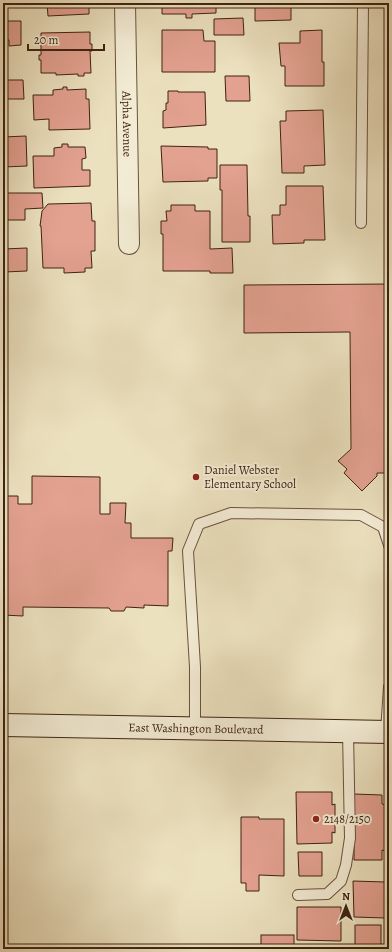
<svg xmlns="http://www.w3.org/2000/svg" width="392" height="952" viewBox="0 0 392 952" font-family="Alegreya,serif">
	<rect width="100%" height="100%" fill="#ece1bf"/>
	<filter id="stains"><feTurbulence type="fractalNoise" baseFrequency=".005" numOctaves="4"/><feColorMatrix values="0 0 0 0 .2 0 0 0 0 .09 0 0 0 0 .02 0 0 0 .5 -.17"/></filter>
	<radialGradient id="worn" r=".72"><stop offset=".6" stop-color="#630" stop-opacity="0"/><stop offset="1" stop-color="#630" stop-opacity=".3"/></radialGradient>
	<!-- building -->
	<g fill="#e3a190" stroke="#3f2312">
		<polygon points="47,3 89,3 89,14 48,16"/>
		<polygon points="162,3 216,3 216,13 192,14 192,18 186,18 186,14 162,14"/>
		<polygon points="255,3 291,3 291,20 255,21"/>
		<polygon points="243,18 244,35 214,35 214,19"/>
		<polygon points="3,21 21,21 21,45 9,46 9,40 3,40"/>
		<polygon points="162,30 203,30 204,41 215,41 215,72 162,72"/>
		<polygon points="322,30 322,62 324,62 324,86 285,86 285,66 281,66 279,43 300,43 300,31"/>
		<polygon points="90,32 90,44 92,44 92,51 90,51 91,73 84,73 84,76 78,76 78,74 56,75 56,73 41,73 41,60 39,60 39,55 41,55 41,33"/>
		<polygon points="225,76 249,76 250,101 226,101"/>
		<polygon points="3,80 23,80 24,99 3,99"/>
		<polygon points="63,87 67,87 67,90 86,89 86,99 89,99 90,129 49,130 49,119 34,120 33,95 53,95 53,90 63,89"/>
		<polygon points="168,91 178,91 178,92 205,92 206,125 163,128 163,111 166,110 166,103 168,103"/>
		<polygon points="323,110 325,165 304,166 304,173 282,173 280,121 286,121 286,111"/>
		<polygon points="26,136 27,166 3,167 3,137"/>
		<polygon points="62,144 68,144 68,147 85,147 86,158 82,159 82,170 90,170 90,186 34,188 33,156 54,156 54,148 62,147"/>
		<polygon points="161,146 208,147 208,149 217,149 217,178 208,178 208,181 163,182"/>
		<polygon points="220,165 247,165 248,216 250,216 250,242 222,242 222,190 220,190"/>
		<polygon points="286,186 323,186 325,240 304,240 304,243 273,244 272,215 280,215 280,205 286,205"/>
		<polygon points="3,193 42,193 43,208 25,209 25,220 3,220"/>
		<polygon points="91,203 92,221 95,221 95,251 91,251 92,268 85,268 85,272 64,273 64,268 43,268 41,226 40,226 42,211 48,204"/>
		<polygon points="171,205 195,205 195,211 210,211 210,249 232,248 233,273 210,273 210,271 163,271 163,234 161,234 161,221 167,221 166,211 171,211"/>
		<polygon points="27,248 27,271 4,272 3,249"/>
		<polygon points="389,284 389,473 377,473 377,476 362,491 344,473 347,469 338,461 351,449 350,332 244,333 244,285"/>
		<polygon points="32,476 100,477 100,514 110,514 110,503 126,503 125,523 131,523 131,538 173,538 172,551 168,551 168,606 144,605 144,608 126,607 124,611 111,611 109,608 23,607 23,616 3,615 3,496 18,496 18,504 32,504"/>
		<polygon points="296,792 332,792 332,805 335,804 335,833 332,832 332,843 297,844"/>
		<polygon points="354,794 382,795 382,804 386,805 387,808 389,808 389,815 386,815 386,840 389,840 389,847 385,847 385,851 382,850 382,860 354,860"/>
		<polygon points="241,817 259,817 259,819 284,819 284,876 259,875 259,891 246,891 246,883 241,883"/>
		<polygon points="298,852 322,852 322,876 299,876"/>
		<polygon points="353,881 386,882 386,888 389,888 389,896 385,895 385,918 354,917"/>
		<polygon points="297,907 341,907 341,941 297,940"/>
		<rect x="355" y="925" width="26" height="24"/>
		<rect x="261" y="935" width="33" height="14"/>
	</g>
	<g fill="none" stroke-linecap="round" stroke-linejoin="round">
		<!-- lane casing -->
		<g stroke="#6a523d" stroke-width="12">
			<g id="lane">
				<polyline points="361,223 363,3"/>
				<polyline points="195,728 195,667 188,551 199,524 231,513 361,515 383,527 389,545"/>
				<polyline points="386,732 389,687"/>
				<polyline points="298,895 327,894 341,881 346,865 350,838 348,731"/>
			</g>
		</g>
		<!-- street casing -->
		<g stroke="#6a523d" stroke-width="22">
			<g id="street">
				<path id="s1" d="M125 3 129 244"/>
			</g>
		</g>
		<!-- secondary casing -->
		<g stroke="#3f2312" stroke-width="24">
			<g id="secondary">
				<path id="s2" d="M3 725 389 732"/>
			</g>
		</g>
		<!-- lane -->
		<use href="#lane" stroke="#f3ecd5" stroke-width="10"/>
		<!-- street -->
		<use href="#street" stroke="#f3ecd5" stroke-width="20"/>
		<!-- secondary -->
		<use href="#secondary" stroke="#f3ecd5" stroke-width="22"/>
	</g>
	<!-- markers -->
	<g fill="#8f2418" stroke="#f3ecd5" stroke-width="1.5">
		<circle cx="196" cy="477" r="4"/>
		<circle cx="316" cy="819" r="4"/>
	</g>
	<g text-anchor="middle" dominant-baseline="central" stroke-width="4" stroke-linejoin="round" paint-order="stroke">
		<!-- street labels -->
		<g font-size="12" fill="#3f2312" stroke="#f3ecd5">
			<text stroke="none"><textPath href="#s1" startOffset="121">Alpha Avenue</textPath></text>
			<text stroke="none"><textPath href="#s2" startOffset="193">East Washington Boulevard</textPath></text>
		</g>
		<!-- poi labels -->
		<g font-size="12" fill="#3f2312" stroke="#f3ecd5" text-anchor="start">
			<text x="204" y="470">Daniel Webster<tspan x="204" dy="14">Elementary School</tspan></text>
			<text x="324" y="819">2148/2150</text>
		</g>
	</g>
	<!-- margin -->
	<rect width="392" height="952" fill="none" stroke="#ece1bf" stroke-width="16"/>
	<rect x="4" y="4" width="384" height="944" fill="none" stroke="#3f2312" stroke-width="2"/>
	<rect x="8" y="8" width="376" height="936" fill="none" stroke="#3f2312"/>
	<!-- north arrow -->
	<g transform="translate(346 906)" stroke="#f3ecd5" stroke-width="3" paint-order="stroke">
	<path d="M0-3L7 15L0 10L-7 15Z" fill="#3f2312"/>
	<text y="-6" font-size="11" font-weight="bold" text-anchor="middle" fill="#3f2312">N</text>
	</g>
	<!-- scale -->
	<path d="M28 44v6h76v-6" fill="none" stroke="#3f2312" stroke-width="2"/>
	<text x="34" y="44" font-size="12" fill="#3f2312" stroke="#f3ecd5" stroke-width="3" paint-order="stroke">20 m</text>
	<rect width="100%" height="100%" filter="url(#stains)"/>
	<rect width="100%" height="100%" fill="url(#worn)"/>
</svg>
